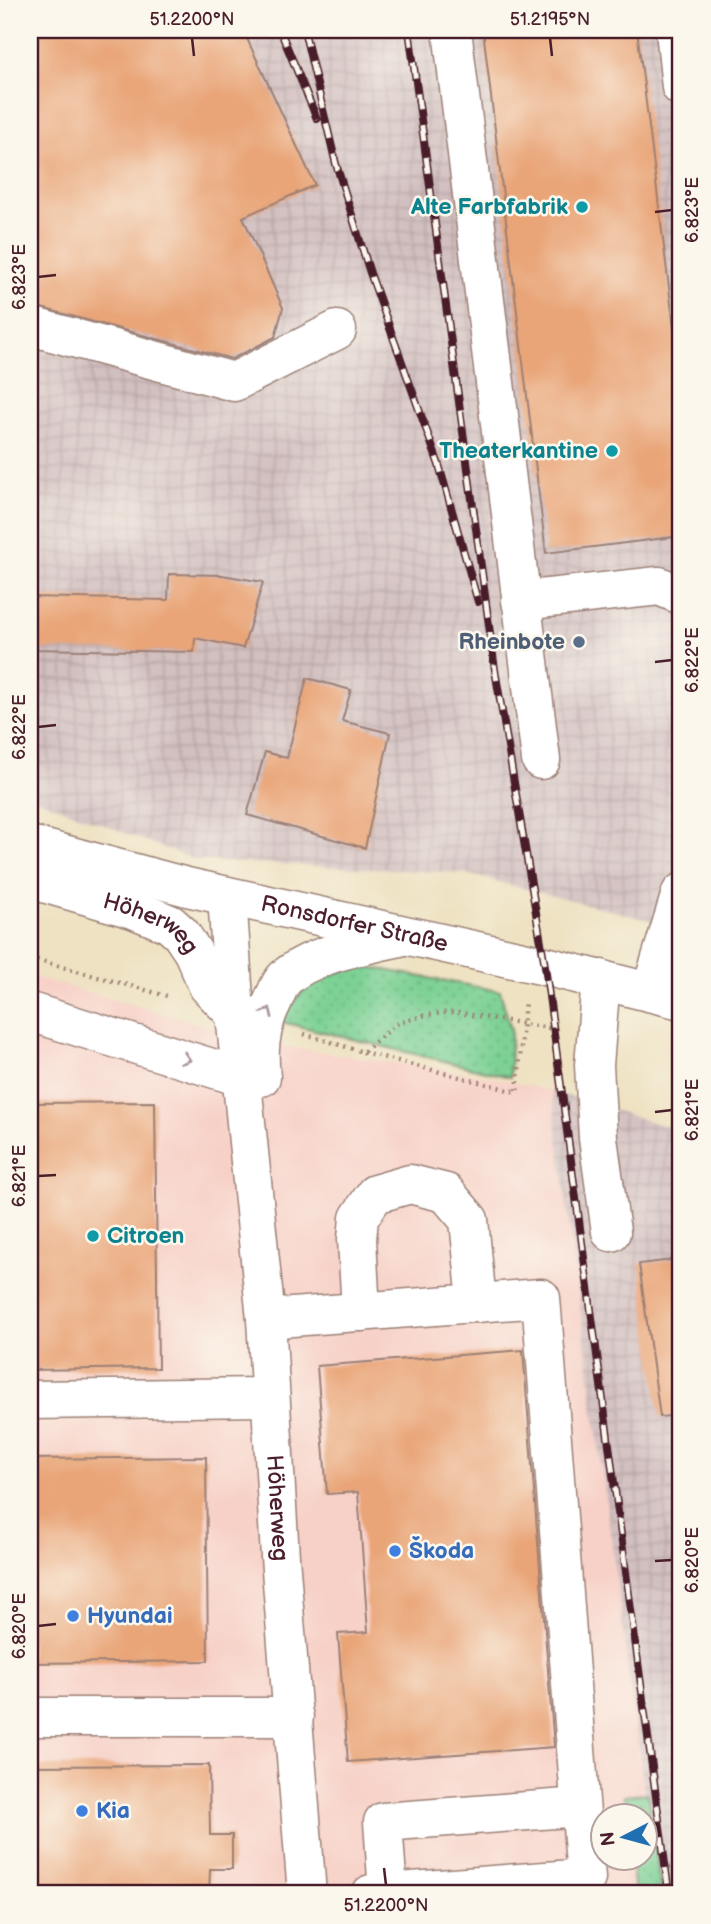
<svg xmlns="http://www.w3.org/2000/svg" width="711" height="1924" viewBox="0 0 711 1924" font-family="'Balsamiq Sans',sans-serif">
	<defs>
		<pattern id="industrial-grid" width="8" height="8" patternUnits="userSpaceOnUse" patternTransform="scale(1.75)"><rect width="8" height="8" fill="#d2bfc0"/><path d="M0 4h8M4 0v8" fill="none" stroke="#b6a4a5"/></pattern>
		<pattern id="grass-dots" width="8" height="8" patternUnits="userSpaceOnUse" patternTransform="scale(1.75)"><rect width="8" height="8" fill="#7dd195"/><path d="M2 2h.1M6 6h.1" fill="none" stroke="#6eb381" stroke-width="1.8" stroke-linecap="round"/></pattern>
	</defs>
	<rect width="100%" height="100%" fill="#fbf7ec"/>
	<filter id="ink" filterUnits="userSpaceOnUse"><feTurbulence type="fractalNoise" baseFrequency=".0143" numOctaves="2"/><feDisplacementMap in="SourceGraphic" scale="14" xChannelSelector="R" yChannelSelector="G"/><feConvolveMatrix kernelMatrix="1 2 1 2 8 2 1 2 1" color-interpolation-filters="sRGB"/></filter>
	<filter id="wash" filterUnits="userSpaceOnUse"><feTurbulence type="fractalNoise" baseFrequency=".00686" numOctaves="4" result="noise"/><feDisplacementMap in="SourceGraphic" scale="28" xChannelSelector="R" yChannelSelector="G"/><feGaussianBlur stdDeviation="1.57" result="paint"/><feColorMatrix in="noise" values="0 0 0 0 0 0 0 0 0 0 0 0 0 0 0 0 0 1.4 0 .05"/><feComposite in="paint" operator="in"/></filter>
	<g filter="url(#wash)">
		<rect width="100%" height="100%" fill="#eee2c2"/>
		<!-- built -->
		<path fill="#f7d1c8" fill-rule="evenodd" d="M30 976 280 1046 481 1075 552 1091 658 1894H30ZM602 1815H644V1857H602Z"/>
		<!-- industrial -->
		<g fill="url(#industrial-grid)">
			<polygon points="30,30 681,30 681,928 463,873 195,860 30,796"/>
			<polygon points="552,1091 681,1131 681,1894 658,1894"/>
		</g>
		<!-- grass -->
		<g fill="url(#grass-dots)" stroke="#647860" stroke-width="2">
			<path d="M357 965 500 991 511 1030 510 1077 282 1022C296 986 323 979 357 965Z"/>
			<polygon points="648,1793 661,1894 635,1894 631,1858 644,1857 644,1815 626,1815 624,1796"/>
		</g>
		<g id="blocks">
			<!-- building -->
			<g fill="#e9a477">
				<polygon points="30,30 136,30 165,38 185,30 243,30 315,185 243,217 283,308 275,337 232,359 30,305"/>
				<polygon points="483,30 637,30 681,384 681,536 546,553"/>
				<polygon points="169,574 222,575 263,582 243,648 195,638 194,652 30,649 30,597 168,600"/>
				<polygon points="307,678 351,690 342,721 390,733 365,848 247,815 265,752 287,758"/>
				<polygon points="155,1102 158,1368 30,1370 30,1103"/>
				<polygon points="681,1259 681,1415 660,1417 639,1264"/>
				<polygon points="523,1350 554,1747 348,1762 338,1634 368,1632 358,1492 327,1494 317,1366"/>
				<polygon points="206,1457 208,1661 30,1663 30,1459"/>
				<polygon points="209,1765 210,1835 232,1835 232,1869 210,1869 209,1894 30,1894 30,1766"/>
			</g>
		</g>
	</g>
	<g filter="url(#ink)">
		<use href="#blocks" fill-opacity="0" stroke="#9c8076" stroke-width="2"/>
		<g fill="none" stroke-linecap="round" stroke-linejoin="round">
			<!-- minor casing -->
			<g stroke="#9c8076" stroke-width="41">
				<g id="minor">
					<polyline points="452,30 541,760"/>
					<polyline points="675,30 681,87"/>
					<polyline points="30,326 234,382 337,330"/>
					<polyline points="521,601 659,586 681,595"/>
					<path id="s1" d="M30 879 133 909 170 924 181 934 193 952 208 986 235 1014"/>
					<path id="s2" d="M227 896 235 1014 266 1319 280 1557 307 1894"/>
					<polyline points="601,979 594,1065 598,1138 611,1232"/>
					<polyline points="651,991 681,893"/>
					<polyline points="30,1012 241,1077"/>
					<path d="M261 1077C258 1051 260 1031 270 1007 275 998 278 985 285 978 312 953 367 945 403 936"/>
					<polyline points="361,1312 357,1239 359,1218 375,1194 410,1184 446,1193 469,1220 477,1303"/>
					<polyline points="266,1319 541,1298 586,1878 371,1894"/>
					<polyline points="30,1400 270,1397"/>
					<polyline points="30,1717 294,1717"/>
					<polyline points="388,1893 383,1822 580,1807"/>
				</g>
			</g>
			<!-- major casing -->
			<g stroke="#9c8076" stroke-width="41">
				<g id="major">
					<path id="s3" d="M30 845 187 887 545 966 681 1000"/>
				</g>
			</g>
			<!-- path -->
			<g stroke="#9c8076" stroke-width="4.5" stroke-dasharray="2 5" stroke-linecap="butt">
				<polyline points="30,958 167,996"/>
				<polyline points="304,1034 363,1052 398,1023 426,1015 453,1012 555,1029"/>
				<polyline points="363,1052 517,1092 525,1001"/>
			</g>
			<!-- minor -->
			<use href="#minor" stroke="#fff" stroke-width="38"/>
			<!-- major -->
			<use href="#major" stroke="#fff" stroke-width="38"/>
			<!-- rail casing -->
			<g stroke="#4a1f2b" stroke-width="8">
				<g id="rail">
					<polyline points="280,30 317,119"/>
					<polyline points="304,30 336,164 370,273 439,465 478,602"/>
					<polyline points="409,30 495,670 545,966 669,1894"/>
				</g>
			</g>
			<!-- rail -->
			<use href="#rail" stroke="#fbf7ec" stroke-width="5" stroke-dasharray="16" stroke-linecap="butt"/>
		</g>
		<!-- one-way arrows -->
		<defs><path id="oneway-chevron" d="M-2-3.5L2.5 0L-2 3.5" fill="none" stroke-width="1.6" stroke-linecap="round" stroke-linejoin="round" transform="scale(1.75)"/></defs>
		<g stroke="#ae9aa0">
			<use href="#oneway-chevron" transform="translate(268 1012) rotate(-66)"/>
			<use href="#oneway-chevron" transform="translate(186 1059) rotate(18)"/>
		</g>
	</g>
	<!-- ticks -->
	<path fill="none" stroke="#4a1f2b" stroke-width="2.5" d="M192 38 194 56M550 38 552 56M655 212 672 210M38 277 56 275M655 662 672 660M38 727 56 725M655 1112 672 1110M38 1176 56 1175M655 1561 672 1560M38 1626 56 1624M384 1868 386 1885"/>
	<!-- markers -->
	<g fill="#0f9aa8" stroke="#fbf7ec" stroke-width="2.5">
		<circle cx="582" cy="207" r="7"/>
		<circle cx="612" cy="451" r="7"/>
		<circle cx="93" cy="1236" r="7"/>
	</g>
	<circle fill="#5c6f8a" stroke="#fbf7ec" stroke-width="2.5" cx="579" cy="642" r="7"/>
	<g fill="#3f7fe0" stroke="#fbf7ec" stroke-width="2.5">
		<circle cx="395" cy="1551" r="7"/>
		<circle cx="73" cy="1616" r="7"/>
		<circle cx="82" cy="1811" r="7"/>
	</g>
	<g text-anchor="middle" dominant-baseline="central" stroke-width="5" stroke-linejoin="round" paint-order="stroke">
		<!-- culture labels -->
		<g font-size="23" font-weight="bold" fill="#0d838f" stroke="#fbf7ec" text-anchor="end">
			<text x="568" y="207">Alte Farbfabrik</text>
			<text x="598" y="451">Theaterkantine</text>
			<text x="107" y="1236" text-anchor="start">Citroen</text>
		</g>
		<!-- service labels -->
		<g font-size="23" font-weight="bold" fill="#4e5e75" stroke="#fbf7ec" text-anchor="end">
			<text x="565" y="642">Rheinbote</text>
		</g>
		<!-- street labels -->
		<g font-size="23" fill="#4a1f2b" stroke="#fbf7ec">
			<text stroke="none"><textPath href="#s3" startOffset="334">Ronsdorfer Straße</textPath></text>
			<text stroke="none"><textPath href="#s1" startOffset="130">Höherweg</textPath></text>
			<text stroke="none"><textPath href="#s2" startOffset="614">Höherweg</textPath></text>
		</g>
		<!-- shop labels -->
		<g font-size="23" font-weight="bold" fill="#366cbe" stroke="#fbf7ec" text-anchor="start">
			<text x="409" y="1551">Škoda</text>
			<text x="87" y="1616">Hyundai</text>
			<text x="96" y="1811">Kia</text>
		</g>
	</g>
	<!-- margin -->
	<rect width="711" height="1924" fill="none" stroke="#fbf7ec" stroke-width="77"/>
	<!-- north arrow -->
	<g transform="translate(624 1837) rotate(264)"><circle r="33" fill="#fbf7ec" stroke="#b4a19f" stroke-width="2"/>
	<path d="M0-5L12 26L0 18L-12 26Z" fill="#1f6fb2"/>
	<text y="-10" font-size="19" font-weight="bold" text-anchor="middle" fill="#4a1f2b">N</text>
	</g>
	<rect x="38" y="38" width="634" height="1847" fill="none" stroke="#4a1f2b" stroke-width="2.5"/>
	<g font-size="18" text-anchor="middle" fill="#4a1f2b">
		<text x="192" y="25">51.2200°N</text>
		<text x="550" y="25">51.2195°N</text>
		<text transform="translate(692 210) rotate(-90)" y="6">6.823°E</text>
		<text transform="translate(19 277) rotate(-90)" y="6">6.823°E</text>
		<text transform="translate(692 660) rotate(-90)" y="6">6.822°E</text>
		<text transform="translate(19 727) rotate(-90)" y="6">6.822°E</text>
		<text transform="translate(692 1110) rotate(-90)" y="6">6.821°E</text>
		<text transform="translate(19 1176) rotate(-90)" y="6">6.821°E</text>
		<text transform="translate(692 1560) rotate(-90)" y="6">6.820°E</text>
		<text transform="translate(19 1626) rotate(-90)" y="6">6.820°E</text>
		<text x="386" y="1911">51.2200°N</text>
	</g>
</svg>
